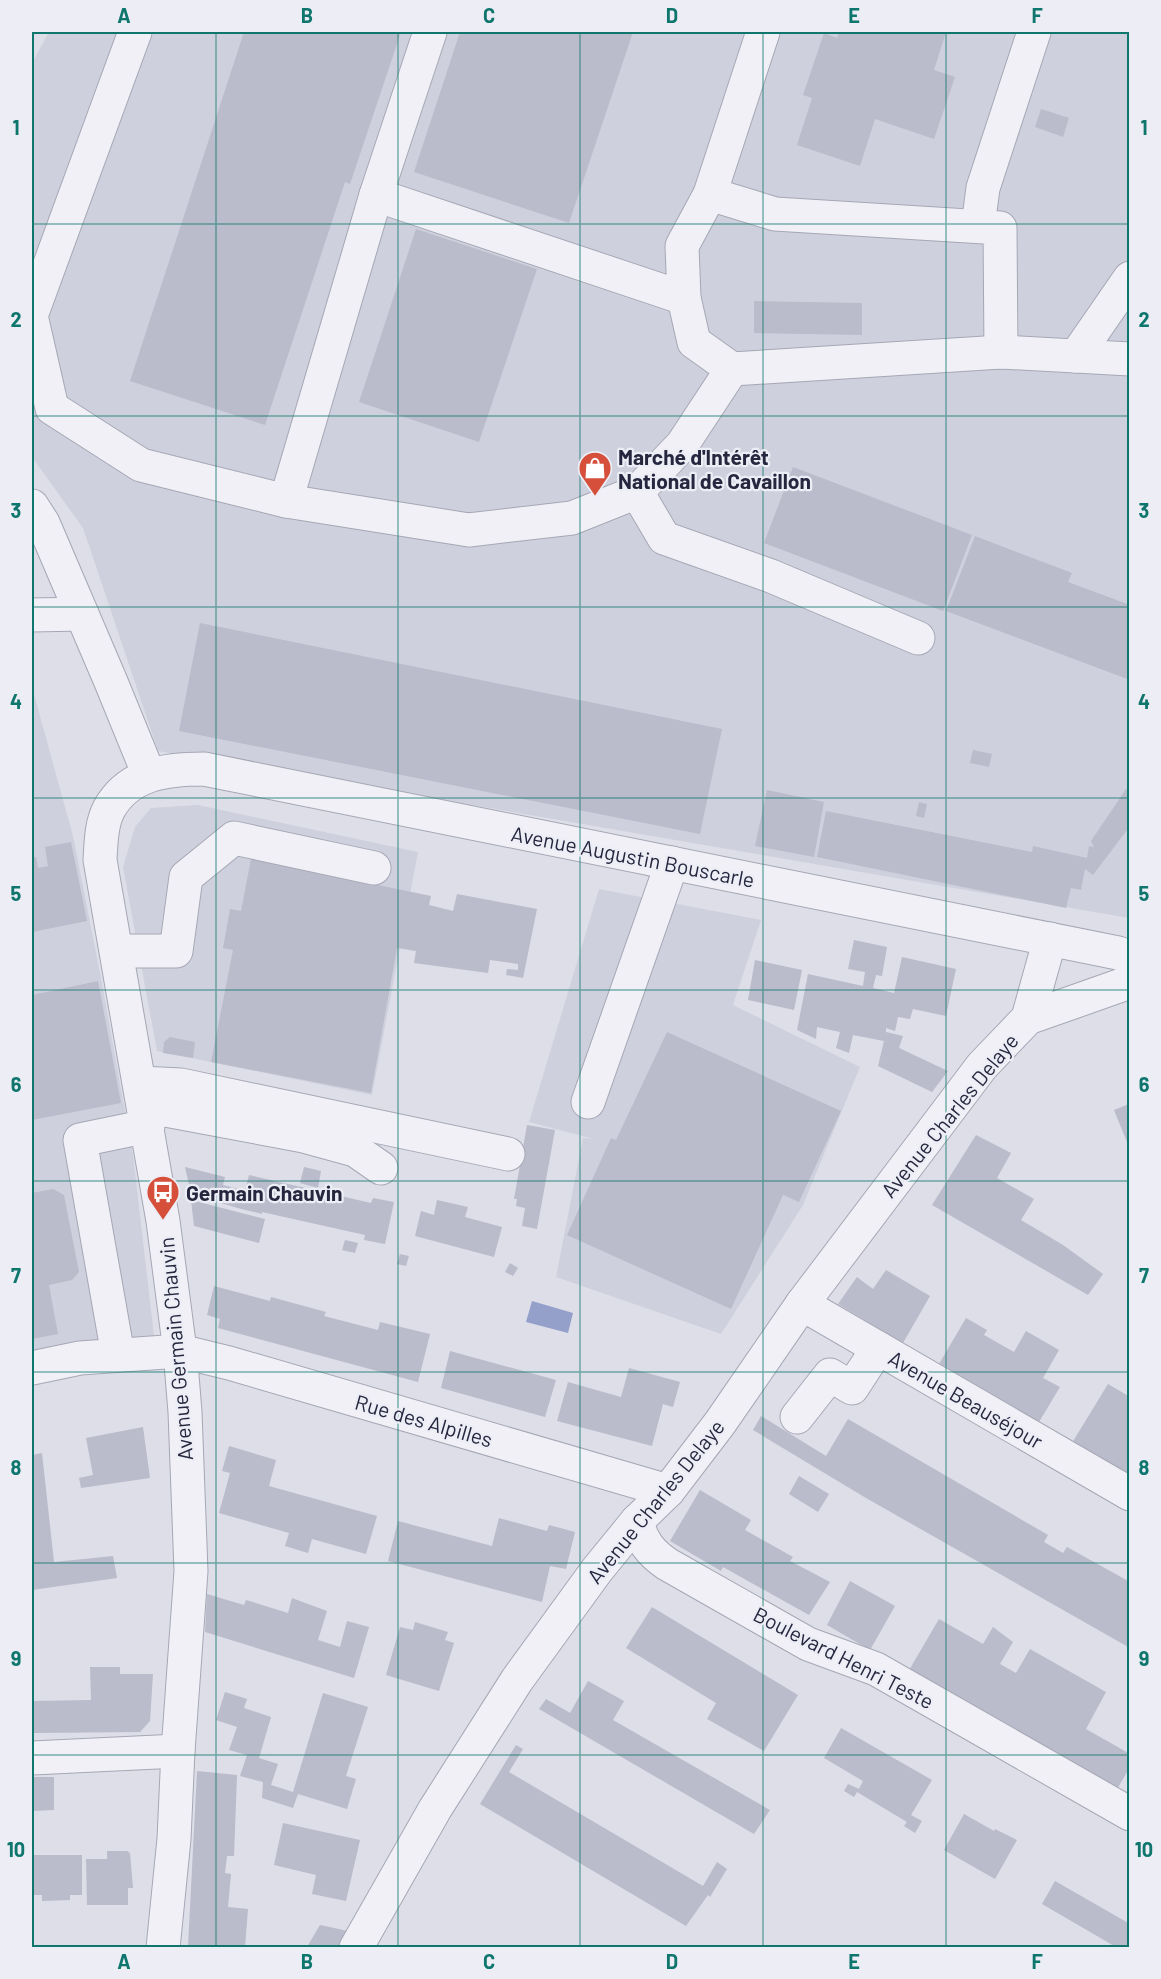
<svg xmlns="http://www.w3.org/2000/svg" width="1161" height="1979" viewBox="0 0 1161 1979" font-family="Barlow,sans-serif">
	<rect width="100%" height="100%" fill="#dddee8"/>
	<!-- built -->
	<g fill="#cfd0dd">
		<polygon points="49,32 1129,32 1129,918 158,751 83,528 32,457 32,63"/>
		<polygon points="32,687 73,836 100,973 133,1155 154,1336 32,1354"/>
		<polygon points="198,805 418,852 372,1095 157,1051 123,867 135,827 151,808"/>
		<polygon points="599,889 761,920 733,1005 860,1067 803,1205 721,1334 556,1277 583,1138 594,1139 529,1122"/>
	</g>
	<!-- water -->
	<polygon fill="#95a0ca" points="532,1301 573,1313 568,1333 526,1322"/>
	<!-- building -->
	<g fill="#babbcb">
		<polygon points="244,32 401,32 350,184 345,182 265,425 130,381"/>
		<polygon points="460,32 633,32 569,223 414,172"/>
		<polygon points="839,32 946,32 934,70 955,77 934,139 875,119 860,166 797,145 812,98 803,95 824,33 837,38"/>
		<polygon points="1041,109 1069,118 1063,137 1035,127"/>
		<polygon points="416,229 537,269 479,442 359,402"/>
		<polygon points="754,301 862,303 862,335 754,333"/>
		<polygon points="793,467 972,535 943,611 764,543"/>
		<polygon points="975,536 1072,573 1068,582 1130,605 1130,680 946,611"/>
		<polygon points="200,623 722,729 700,834 179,731"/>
		<polygon points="973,750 992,754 989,767 970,763"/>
		<polygon points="1126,789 1130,789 1130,826 1093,875 1085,869 1081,890 1071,888 1066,908 817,857 826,811 1032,852 1033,846 1087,858 1089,846 1094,847 1091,841"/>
		<polygon points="767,790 824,802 814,857 755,846"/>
		<polygon points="919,802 927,804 924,818 916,816"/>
		<polygon points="71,842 87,921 32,932 32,858 36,857 38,868 48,866 45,847"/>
		<polygon points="251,859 431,896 429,905 453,911 457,894 537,909 523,978 506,975 507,969 518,970 518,964 490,960 488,973 414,963 416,951 397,948 371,1093 211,1062 233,950 223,948 230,909 241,911"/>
		<polygon points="854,940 887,947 882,976 876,975 873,988 894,993 902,957 956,969 946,1016 913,1009 910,1019 898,1017 895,1031 886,1028 886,1032 903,1036 899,1048 948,1071 932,1092 878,1066 884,1041 853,1035 849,1053 836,1048 840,1032 817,1027 816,1039 797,1030 808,974 863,986 865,972 848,969"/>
		<polygon points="755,960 802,970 794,1010 748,1000"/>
		<polygon points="98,981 121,1103 32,1120 32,995"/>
		<polygon points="667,1032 841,1111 799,1202 783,1195 731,1309 567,1235 611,1138 616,1140"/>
		<polygon points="170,1037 195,1042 193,1058 163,1053 164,1042"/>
		<polygon points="1129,1104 1129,1147 1114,1110"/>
		<polygon points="527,1125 555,1130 537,1229 522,1226 525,1208 516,1206 517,1199 514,1199"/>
		<polygon points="976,1135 1011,1153 997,1178 1034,1199 1021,1220 1063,1245 1103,1274 1088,1295 932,1205"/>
		<polygon points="185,1167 225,1177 223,1185 245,1191 249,1175 371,1203 373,1198 394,1202 385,1244 364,1240 365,1235 262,1212 262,1214 241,1209 191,1194"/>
		<polygon points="304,1167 321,1171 318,1188 300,1183"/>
		<polygon points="53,1189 64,1195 79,1272 72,1280 49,1285 58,1334 32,1339 32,1193"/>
		<polygon points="191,1200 265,1219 259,1243 194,1226"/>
		<polygon points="437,1200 468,1207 465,1217 502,1227 494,1257 415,1236 421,1211 434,1215"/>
		<polygon points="345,1240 358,1243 355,1253 342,1250"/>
		<polygon points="400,1254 409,1256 406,1266 397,1264"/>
		<polygon points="510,1263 518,1268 513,1276 505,1272"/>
		<polygon points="886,1270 930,1296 903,1343 838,1304 857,1277 873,1289"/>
		<polygon points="214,1286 270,1301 271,1297 326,1312 324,1316 378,1330 380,1322 430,1334 418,1382 218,1328 220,1319 207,1315"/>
		<polygon points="966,1318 987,1330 984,1335 1014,1352 1026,1331 1059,1350 1043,1378 1060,1387 1039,1422 939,1364"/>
		<polygon points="450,1351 556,1380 545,1417 441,1388"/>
		<polygon points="629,1368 680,1382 673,1407 663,1404 652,1446 557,1421 568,1382 621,1397"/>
		<polygon points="1108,1384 1130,1397 1130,1478 1072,1443"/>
		<polygon points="761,1416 826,1456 848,1419 1048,1535 1044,1542 1063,1553 1067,1547 1130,1582 1130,1648 866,1498 753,1430"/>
		<polygon points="143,1427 150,1478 81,1488 79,1478 93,1475 86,1438"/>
		<polygon points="229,1446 276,1460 269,1486 377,1516 366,1554 312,1539 308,1553 285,1546 289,1533 219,1513 230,1473 222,1471"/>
		<polygon points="42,1453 54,1562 113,1556 117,1578 32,1590 32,1455"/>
		<polygon points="799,1476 829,1494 818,1512 789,1494"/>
		<polygon points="700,1490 751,1520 745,1530 793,1557 790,1561 830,1582 809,1615 723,1567 721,1571 670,1541"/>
		<polygon points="499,1518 547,1531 549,1525 575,1532 566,1569 550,1566 542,1602 388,1561 398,1521 492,1546"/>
		<polygon points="850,1581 895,1606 870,1650 827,1625"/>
		<polygon points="207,1594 244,1605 246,1600 288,1613 292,1598 327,1611 318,1640 340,1647 347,1621 369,1627 354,1678 205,1632"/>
		<polygon points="652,1607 798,1695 764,1751 707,1719 716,1703 626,1648"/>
		<polygon points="939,1619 983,1644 993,1627 1013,1642 1000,1664 1016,1673 1030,1649 1106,1692 1086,1729 1130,1754 1130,1767 1116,1791 908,1672"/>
		<polygon points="415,1622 448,1632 445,1640 454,1643 439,1691 386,1675 400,1627 413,1630"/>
		<polygon points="90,1667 120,1667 120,1674 153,1674 150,1721 140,1732 32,1733 32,1701 91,1700"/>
		<polygon points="588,1681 624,1701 613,1720 770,1810 754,1834 539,1709 546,1699 570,1713"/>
		<polygon points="225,1692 247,1699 244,1708 271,1717 259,1758 278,1764 271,1785 293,1792 323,1693 368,1707 346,1776 356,1779 347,1809 298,1794 293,1808 262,1798 263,1782 240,1776 247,1755 229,1750 237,1727 216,1720"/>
		<polygon points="841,1728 932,1780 911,1815 922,1821 915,1833 904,1826 907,1822 857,1792 854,1797 844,1791 848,1784 859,1789 863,1781 824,1758"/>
		<polygon points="516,1745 523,1749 509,1772 703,1886 717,1862 727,1869 710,1897 708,1895 686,1926 480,1804"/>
		<polygon points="197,1771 237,1775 234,1856 227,1856 225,1873 231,1874 228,1907 248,1909 245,1947 188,1947"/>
		<polygon points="32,1777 54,1777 54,1810 33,1811"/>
		<polygon points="964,1814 994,1831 995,1829 1017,1840 995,1879 944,1850"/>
		<polygon points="283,1823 360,1840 346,1901 312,1894 316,1875 274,1865"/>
		<polygon points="107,1851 127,1851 130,1853 133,1888 128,1888 128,1905 87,1905 86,1859 107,1859"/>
		<polygon points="32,1855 82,1855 82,1895 70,1895 70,1900 42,1901 42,1895 34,1895 34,1907 32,1907"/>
		<polygon points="1055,1881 1130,1924 1130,1947 1116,1947 1042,1904"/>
		<polygon points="320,1925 348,1931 338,1947 307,1947"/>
	</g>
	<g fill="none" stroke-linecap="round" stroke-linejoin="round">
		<!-- minor casing -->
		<g stroke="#a6a7b5" stroke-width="35">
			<g id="minor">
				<polyline points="430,32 376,195 684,298"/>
				<polyline points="763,32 710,194 682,246 684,298 694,342 732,369 1001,352 1130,359"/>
				<polyline points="710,194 775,214 1000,228 1001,352"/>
				<polyline points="978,226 983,188 1034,32"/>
				<polyline points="32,313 135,32"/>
				<polyline points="32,320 52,408 141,465 286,501 469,530 572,518 637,492 682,445 732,369"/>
				<polyline points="1076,356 1130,278"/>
				<polyline points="637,492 664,538 771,576 918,638"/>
				<polyline points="286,501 376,195"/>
				<polyline points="32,506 43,523 111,682 149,775"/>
				<polyline points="32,615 82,614"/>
				<polyline points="117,951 176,951 186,877 234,838 374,868"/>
				<polyline points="1028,1018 1050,939"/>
				<polyline points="140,1083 181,1085 508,1154"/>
				<polyline points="588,1102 672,863"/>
				<polyline points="144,1106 304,1136 355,1150 381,1168"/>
				<polyline points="802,1304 1130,1494"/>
				<polyline points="118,1355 80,1140 148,1126"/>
				<polyline points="32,1368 80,1358 180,1351 229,1363 668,1491"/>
				<polyline points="797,1417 830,1375 852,1388 878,1348"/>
				<path d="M637 1521C641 1541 651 1553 667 1564L808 1644 876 1669 1130 1814"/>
				<polyline points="32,1758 178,1751"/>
				<path d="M163 1948 174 1839 178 1751 191 1571 185 1412 180 1351 163 1221 100 860C101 844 101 824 109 809 129 773 167 769 204 769L1118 953 1130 957"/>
				<polyline points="356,1948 435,1809 517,1680 597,1570 637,1521 668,1491 720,1423 802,1304 982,1066 1028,1018 1130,982"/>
			</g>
		</g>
		<!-- minor -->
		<use href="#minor" stroke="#f0f0f6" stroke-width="33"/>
	</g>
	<!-- grid -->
	<path fill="none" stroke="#0f766e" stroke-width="1.5" stroke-opacity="0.55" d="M216 32V1948M398 32V1948M580 32V1948M763 32V1948M946 32V1948M32 224H1130M32 416H1130M32 607H1130M32 798H1130M32 990H1130M32 1181H1130M32 1372H1130M32 1563H1130M32 1755H1130"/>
	<!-- icons -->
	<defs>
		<g id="shop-pin" transform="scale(1.725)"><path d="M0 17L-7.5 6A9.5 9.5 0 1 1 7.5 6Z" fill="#d54f3a" stroke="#ecedf5"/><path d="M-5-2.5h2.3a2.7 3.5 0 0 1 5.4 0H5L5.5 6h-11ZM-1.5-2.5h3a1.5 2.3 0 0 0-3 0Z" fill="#fff"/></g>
		<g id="bus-pin" transform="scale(1.725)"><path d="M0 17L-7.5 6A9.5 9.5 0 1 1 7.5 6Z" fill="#d54f3a" stroke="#ecedf5"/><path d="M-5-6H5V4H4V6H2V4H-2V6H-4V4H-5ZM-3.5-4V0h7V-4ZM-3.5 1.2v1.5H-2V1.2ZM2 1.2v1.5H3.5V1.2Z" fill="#fff"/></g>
	</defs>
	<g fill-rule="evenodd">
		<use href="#shop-pin" x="595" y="468"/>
		<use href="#bus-pin" x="163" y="1192"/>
	</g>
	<g text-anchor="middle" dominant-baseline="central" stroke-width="4.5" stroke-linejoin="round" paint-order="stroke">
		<!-- poi labels -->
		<g font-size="21" font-weight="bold" fill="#26273f" stroke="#ecedf5" text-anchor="start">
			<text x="618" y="456">Marché d'Intérêt<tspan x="618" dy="24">National de Cavaillon</tspan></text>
			<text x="186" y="1192">Germain Chauvin</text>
		</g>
		<!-- street labels -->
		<g font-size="21" fill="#26273f" stroke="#ecedf5">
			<text transform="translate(633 856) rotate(11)">Avenue Augustin Bouscarle</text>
			<text transform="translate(949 1115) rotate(-51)">Avenue Charles Delaye</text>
			<text transform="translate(175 1349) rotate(-95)">Avenue Germain Chauvin</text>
			<text transform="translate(966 1399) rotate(30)">Avenue Beauséjour</text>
			<text transform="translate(424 1420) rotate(16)">Rue des Alpilles</text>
			<text transform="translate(655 1501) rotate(-51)">Avenue Charles Delaye</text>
			<text transform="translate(844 1657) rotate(27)">Boulevard Henri Teste</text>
		</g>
	</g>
	<!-- border -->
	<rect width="1161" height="1979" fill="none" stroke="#ecedf5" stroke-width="66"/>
	<rect x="33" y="33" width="1095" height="1913" fill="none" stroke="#0f766e" stroke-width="2"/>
	<g font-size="20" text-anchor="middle" font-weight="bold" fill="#0f766e">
		<text x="124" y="23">A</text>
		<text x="307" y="23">B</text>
		<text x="489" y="23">C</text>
		<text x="672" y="23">D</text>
		<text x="854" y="23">E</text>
		<text x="1037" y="23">F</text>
		<text x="16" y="135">1</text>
		<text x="1144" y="135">1</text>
		<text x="16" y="327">2</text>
		<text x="1144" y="327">2</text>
		<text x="16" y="518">3</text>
		<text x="1144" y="518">3</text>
		<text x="16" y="709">4</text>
		<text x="1144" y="709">4</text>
		<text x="16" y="901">5</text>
		<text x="1144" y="901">5</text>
		<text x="16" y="1092">6</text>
		<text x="1144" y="1092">6</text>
		<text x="16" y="1283">7</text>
		<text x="1144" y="1283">7</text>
		<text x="16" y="1475">8</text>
		<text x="1144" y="1475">8</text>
		<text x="16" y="1666">9</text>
		<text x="1144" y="1666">9</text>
		<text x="16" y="1857">10</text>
		<text x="1144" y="1857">10</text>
		<text x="124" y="1969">A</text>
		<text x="307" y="1969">B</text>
		<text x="489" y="1969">C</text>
		<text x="672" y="1969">D</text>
		<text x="854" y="1969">E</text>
		<text x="1037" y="1969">F</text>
	</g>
</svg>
